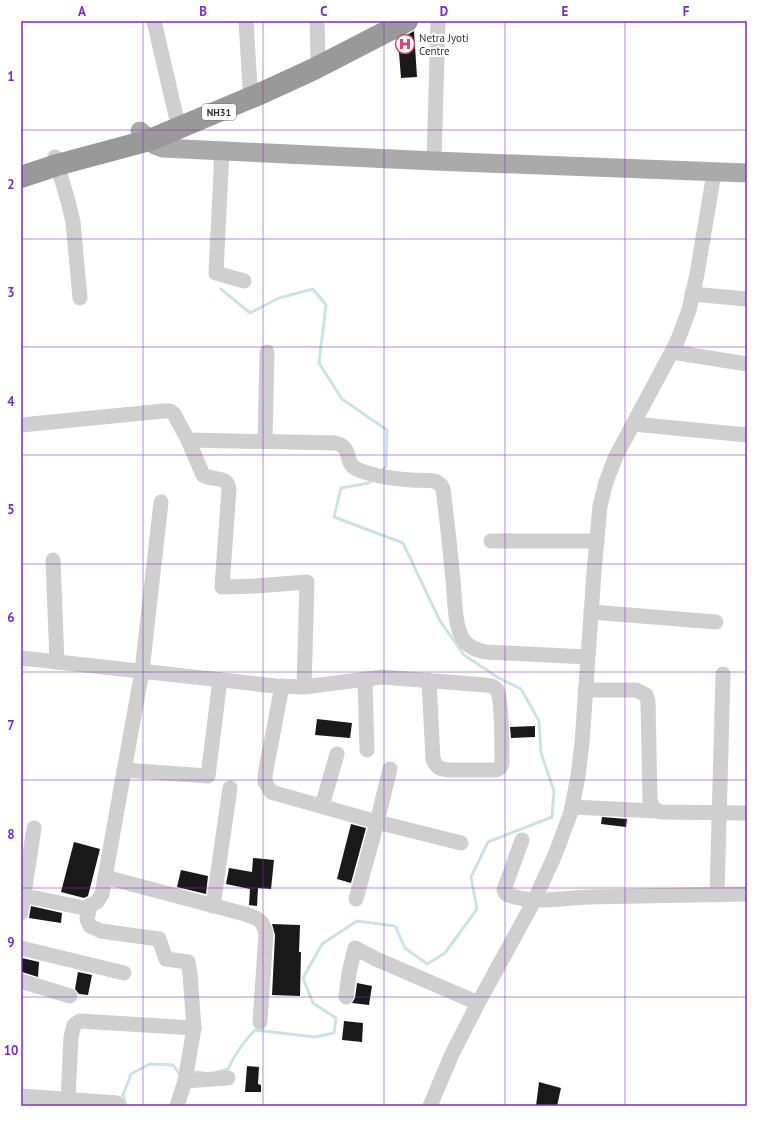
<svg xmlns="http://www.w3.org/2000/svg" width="768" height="1127" viewBox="0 0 768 1127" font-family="'PT Sans',sans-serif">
	<rect width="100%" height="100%" fill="#fff"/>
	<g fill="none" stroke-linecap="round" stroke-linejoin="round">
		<!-- stream -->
		<g stroke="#cbe2e7" stroke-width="3">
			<polyline points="221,289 250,313 279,298 313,289 326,305 319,363 342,399 387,430 386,467 381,471"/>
			<polyline points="195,1072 204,1073"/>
			<path d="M217 1072 228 1069C235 1054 243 1042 255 1030L315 1037 334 1033 336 1018 313 1003 303 978 322 944 357 921 395 926 405 948 427 964 445 953 477 909 471 877 488 842 552 817 554 791 541 753 539 721 521 689 497 677 464 655 440 621 403 543 334 517 341 488 369 483 373 479"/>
			<polyline points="126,1106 123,1095 131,1074 150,1064 173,1065 178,1072"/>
		</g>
	</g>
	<!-- building -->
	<g fill="#191919">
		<polygon points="414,31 417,77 401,78 398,40"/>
		<polygon points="317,719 352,723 350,738 315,735"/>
		<polygon points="535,726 535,737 511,738 510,727"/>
		<polygon points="602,817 627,819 626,827 601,824"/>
		<polygon points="351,824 366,828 351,883 337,879"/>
		<polygon points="74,842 100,849 88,896 84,898 61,892"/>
		<polygon points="253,858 274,860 271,889 258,888 257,906 249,905 250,889 226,884 229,868 252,872"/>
		<polygon points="181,870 208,876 206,894 177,887"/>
		<polygon points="31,906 62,913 61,923 29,918"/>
		<polygon points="272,924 300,925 299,952 301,952 300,996 272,995 275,935"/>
		<polygon points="22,958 39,962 38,977 22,972"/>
		<polygon points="78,972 92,975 88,995 79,994 75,989"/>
		<polygon points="357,983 372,986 369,1005 352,1003 355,998"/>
		<polygon points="344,1021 363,1023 362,1042 342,1040"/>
		<polygon points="247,1066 259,1067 258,1084 261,1085 261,1092 245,1092"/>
		<polygon points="539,1082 561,1088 557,1106 536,1106"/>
	</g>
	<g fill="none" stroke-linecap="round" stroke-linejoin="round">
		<!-- minor -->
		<g stroke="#cfcfcf" stroke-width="15">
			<polyline points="154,21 176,116"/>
			<polyline points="246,21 250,87"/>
			<polyline points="317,21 318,57"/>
			<polyline points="222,151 216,273 244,281"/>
			<polyline points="55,157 68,201 73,222 80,298"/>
			<polyline points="434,161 438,21"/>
			<polyline points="692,294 747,299"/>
			<polyline points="672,352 747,364"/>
			<polyline points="633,424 747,435"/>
			<path d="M21 425 164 411H170L174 414 188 440 203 475C213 481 227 475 229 489L222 587 255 586 307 582 304 687"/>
			<path d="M188 440 335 443C354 447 343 463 357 469 372 476 396 479 412 480 421 481 429 479 437 482L441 485 443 489C447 519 450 549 453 580 455 597 454 625 463 639 469 648 477 650 486 652L587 657"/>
			<polyline points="265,441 267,352"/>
			<polyline points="491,541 597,541"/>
			<polyline points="53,560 57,662"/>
			<polyline points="591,612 716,622"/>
			<path d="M21 658 276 686 304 687 382 677 486 685C491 686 494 686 497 690 502 698 502 751 502 763L500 768 496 770H448C439 769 436 767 433 759L429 680"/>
			<polyline points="365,680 367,750"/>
			<polyline points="282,686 265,775 265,782 271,792 377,822 461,843"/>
			<path d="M585 690H636L646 695 648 701 650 800C652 807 654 810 661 812L747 813"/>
			<polyline points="124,770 208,776 220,680"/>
			<polyline points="322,806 337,754"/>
			<polyline points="572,807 656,811"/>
			<path d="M522 840 504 890 506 894C533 905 560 898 588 897 641 896 694 895 747 894"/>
			<path d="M105 877 245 914C258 918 263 920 266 934L260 1022"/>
			<polyline points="21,895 84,908 97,902 102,894 142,671 161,502"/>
			<polyline points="717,895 723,674"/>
			<polyline points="356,899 377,822 390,769"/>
			<polyline points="213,906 230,788"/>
			<polyline points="21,913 34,828"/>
			<polyline points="21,948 124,973"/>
			<polyline points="21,981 70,996"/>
			<polyline points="346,997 349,973 355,948 376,959 478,1003"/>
			<polyline points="185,1081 228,1078"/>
			<polyline points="21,1096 117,1103"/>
			<polyline points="68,1099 71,1037 74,1025 80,1021 194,1028 190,974 188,962 166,959 159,939 101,931 90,926 87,919 90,906"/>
			<polyline points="177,1106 185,1081 194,1028"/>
			<polyline points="430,1106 452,1054 476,1007 534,901 555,855 571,812 578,776 582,743 594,572 600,506 606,482 616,456 677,342 689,310 697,274 714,173"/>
		</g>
		<!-- major -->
		<polyline stroke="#aaa" stroke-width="19" points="140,131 155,145 163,148 434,161 747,173"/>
		<!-- highway -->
		<polyline stroke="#999" stroke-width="22" points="21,177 57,165 150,140 264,92 314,69 407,21"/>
	</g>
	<!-- grid -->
	<path fill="none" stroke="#7b2cbf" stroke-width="1" stroke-opacity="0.55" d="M143 21V1106M263 21V1106M384 21V1106M505 21V1106M625 21V1106M21 130H747M21 239H747M21 347H747M21 455H747M21 564H747M21 672H747M21 780H747M21 888H747M21 997H747"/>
	<!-- icons -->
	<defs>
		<g id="hospital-ring" transform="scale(1)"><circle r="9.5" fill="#fff" stroke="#d7476f" stroke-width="1.5"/><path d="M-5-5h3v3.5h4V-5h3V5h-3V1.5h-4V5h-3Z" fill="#d7476f"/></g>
	</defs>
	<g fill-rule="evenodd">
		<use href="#hospital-ring" x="405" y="44"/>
	</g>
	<g text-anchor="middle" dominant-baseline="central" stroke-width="4" stroke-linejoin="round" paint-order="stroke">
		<!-- shield labels -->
		<rect fill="#fff" stroke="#707070" stroke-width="1" x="202" y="104" width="34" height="16" rx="3"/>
		<g font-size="10" font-weight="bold" fill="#323232">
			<text x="219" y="112">NH31</text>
		</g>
		<!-- poi labels -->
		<g font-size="11" fill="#323232" stroke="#fff" text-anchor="start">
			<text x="419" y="38">Netra Jyoti<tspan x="419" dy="13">Centre</tspan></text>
		</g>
	</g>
	<!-- border -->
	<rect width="768" height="1127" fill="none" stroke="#ffffff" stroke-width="44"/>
	<rect x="22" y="22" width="724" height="1083" fill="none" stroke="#7b2cbf" stroke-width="1.5"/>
	<g font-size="13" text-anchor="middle" font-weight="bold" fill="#7b2cbf">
		<text x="82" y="16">A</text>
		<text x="203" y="16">B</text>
		<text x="324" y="16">C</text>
		<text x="444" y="16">D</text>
		<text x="565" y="16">E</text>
		<text x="686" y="16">F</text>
		<text x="11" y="81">1</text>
		<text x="11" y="189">2</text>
		<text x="11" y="297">3</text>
		<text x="11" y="406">4</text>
		<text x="11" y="514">5</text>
		<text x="11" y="622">6</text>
		<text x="11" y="730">7</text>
		<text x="11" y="839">8</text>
		<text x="11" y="947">9</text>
		<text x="11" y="1055">10</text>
	</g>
</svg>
